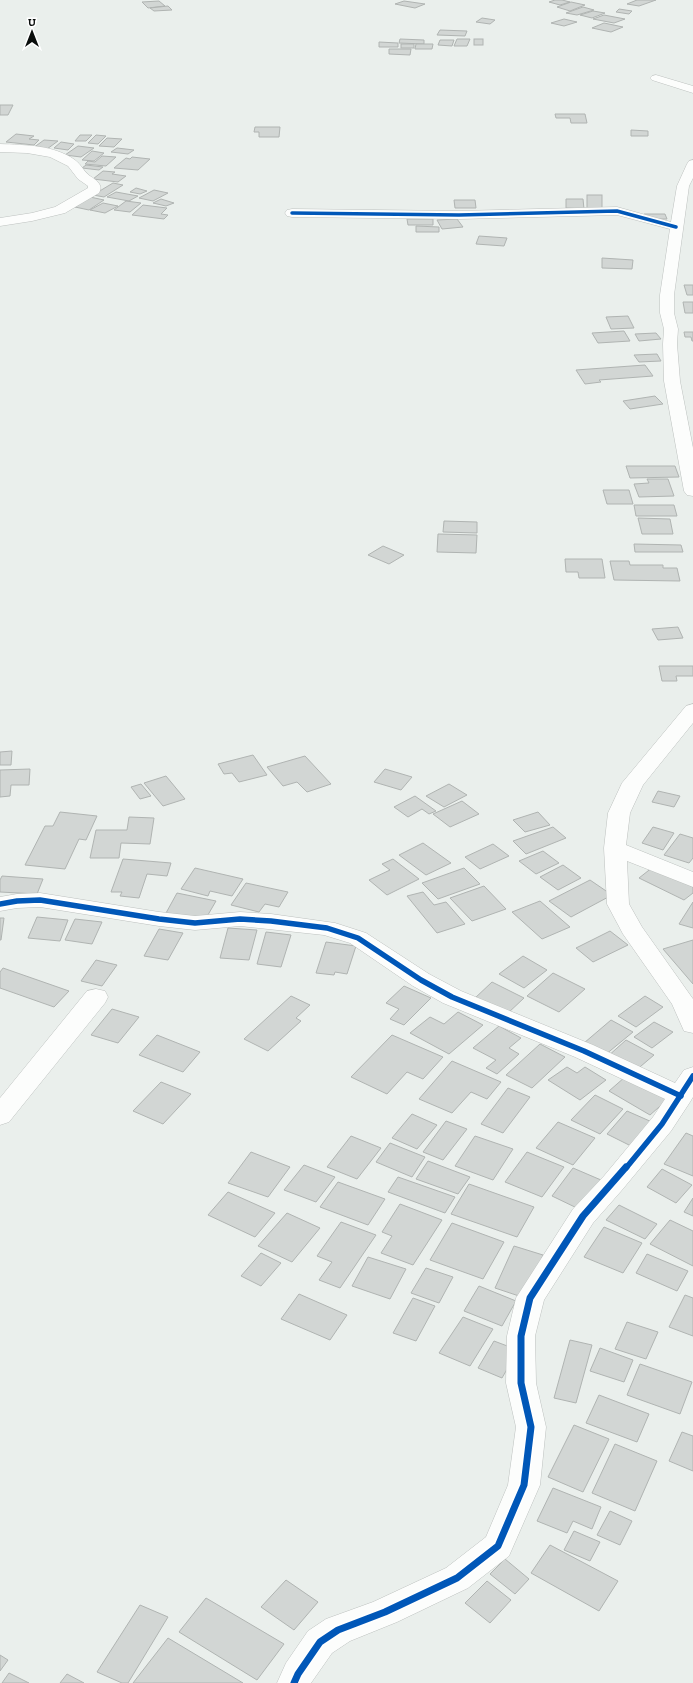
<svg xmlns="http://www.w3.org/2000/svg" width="693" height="1683" viewBox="0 0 693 1683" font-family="'Zilla Slab',serif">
	<rect width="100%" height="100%" fill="#eaefec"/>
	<!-- building -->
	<g fill="#d2d6d4" stroke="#b0b4b2">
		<polygon points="555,0 562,0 570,2 560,5 549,2"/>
		<polygon points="637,0 656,0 639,6 627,4"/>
		<polygon points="159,1 165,6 148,8 142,2"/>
		<polygon points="404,1 425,4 415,8 395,4"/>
		<polygon points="571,2 585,5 570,11 557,7"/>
		<polygon points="168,6 172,10 154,11 150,8"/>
		<polygon points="583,7 594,10 577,15 566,13"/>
		<polygon points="619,9 632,11 629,14 616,12"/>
		<polygon points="593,11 605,13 592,18 580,15"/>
		<polygon points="604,15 625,19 614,23 593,19"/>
		<polygon points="482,18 495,20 490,24 476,22"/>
		<polygon points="564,19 577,22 564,26 551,23"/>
		<polygon points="604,23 623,27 611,32 592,28"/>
		<polygon points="440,30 467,31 465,36 437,35"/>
		<polygon points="400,39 424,40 424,44 399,43"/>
		<polygon points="457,39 470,39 467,46 454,46"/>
		<rect x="474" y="39" width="9" height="6"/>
		<polygon points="440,40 454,40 452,46 438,45"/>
		<polygon points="379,42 398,43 398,47 379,47"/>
		<rect x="401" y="44" width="13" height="4"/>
		<polygon points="416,44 433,44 432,49 415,49"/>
		<polygon points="389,49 411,49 410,55 389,54"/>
		<polygon points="0,105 13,105 8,115 0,115"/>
		<polygon points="555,114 585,114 587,123 571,123 570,118 556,118"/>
		<polygon points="255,127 280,127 279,137 259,137 259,132 254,132"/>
		<polygon points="631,130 648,131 648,136 631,136"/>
		<polygon points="16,134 34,136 29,139 39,140 34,145 6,142"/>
		<polygon points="80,135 92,135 86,141 75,141"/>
		<polygon points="96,135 106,136 98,144 88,143"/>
		<polygon points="107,138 122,139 114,147 99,146"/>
		<polygon points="44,140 58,141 47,149 33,148"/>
		<polygon points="61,142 74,144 68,150 54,148"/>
		<polygon points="78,146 94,148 81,157 65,155"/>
		<polygon points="117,148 134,150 128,154 111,152"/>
		<polygon points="92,151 104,153 94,161 82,160"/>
		<polygon points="102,156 116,157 106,166 85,164 88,161 95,162"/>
		<polygon points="132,157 150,159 138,170 114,168 126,158 130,159"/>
		<polygon points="86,165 103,167 99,170 82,168"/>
		<polygon points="103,171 115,172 112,174 126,176 118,182 93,179"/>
		<polygon points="113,183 123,185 104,197 93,195"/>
		<polygon points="136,188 147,191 140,194 130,192"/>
		<polygon points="154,190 168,193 153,201 139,198"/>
		<polygon points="116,192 138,196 129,201 107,197"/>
		<rect x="587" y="195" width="15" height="15"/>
		<polygon points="90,197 104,200 89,210 75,207"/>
		<polygon points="161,199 174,203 166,206 153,203"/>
		<polygon points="566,199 583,199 584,209 566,208"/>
		<polygon points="454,200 475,200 476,208 455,208"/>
		<polygon points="126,201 141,203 130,212 114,210"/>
		<polygon points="103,203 118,206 105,213 90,210"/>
		<polygon points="143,205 167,208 161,214 168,215 164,219 132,215"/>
		<polygon points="644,214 665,214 667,219 645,219"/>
		<polygon points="407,219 433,219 433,225 408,225"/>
		<polygon points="457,219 463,227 442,229 437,220"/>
		<polygon points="416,226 439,227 439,232 416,232"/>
		<polygon points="479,236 507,238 504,246 476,244"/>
		<polygon points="602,258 633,260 632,269 602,268"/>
		<polygon points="684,285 693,285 693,295 687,295"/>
		<polygon points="683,302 693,302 693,313 685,313"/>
		<polygon points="628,316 634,328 611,329 606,317"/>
		<polygon points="624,331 630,341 598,343 592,333"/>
		<polygon points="684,332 693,332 693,341 692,341 691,337 685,337"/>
		<polygon points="656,333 661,339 639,341 635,334"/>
		<polygon points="657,354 661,361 639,362 634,355"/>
		<polygon points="645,365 653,376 599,380 601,382 585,384 576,370"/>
		<polygon points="655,396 663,404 630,409 623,401"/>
		<polygon points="626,466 675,466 679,477 630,478"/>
		<polygon points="647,479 668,479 674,496 639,497 634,484 649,483"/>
		<polygon points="603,490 629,490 633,504 607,504"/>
		<polygon points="634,505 674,505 677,516 636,516"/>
		<polygon points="638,518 670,519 673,534 642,534"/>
		<polygon points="444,521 477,522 477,533 443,532"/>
		<polygon points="438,534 477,535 476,553 437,552"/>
		<polygon points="634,544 681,545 683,552 635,552"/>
		<polygon points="383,546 404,555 389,564 368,555"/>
		<polygon points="565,559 602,559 605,578 579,578 578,572 566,572"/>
		<polygon points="610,561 629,561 630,565 663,565 663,568 677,568 680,581 614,580"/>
		<polygon points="678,627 683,638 658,640 652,629"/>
		<polygon points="659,666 693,666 693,676 676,676 677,681 662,681"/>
		<polygon points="12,751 11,765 0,765 0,752"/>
		<polygon points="253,755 267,775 239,782 232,773 224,774 218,764"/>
		<polygon points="305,756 331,784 307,792 297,782 283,786 267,767"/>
		<polygon points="30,769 29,785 11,785 10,796 0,797 0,770"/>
		<polygon points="385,769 412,777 401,790 374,782"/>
		<polygon points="166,776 185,799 163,806 144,783"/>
		<polygon points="141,784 151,796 140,799 131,787"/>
		<polygon points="449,784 467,795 444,807 426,796"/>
		<polygon points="658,791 680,796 674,807 652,802"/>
		<polygon points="415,796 436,811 429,814 422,809 408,817 394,807"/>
		<polygon points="462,801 479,814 450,827 433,814"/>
		<polygon points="60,812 97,816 86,840 79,839 65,869 25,865 45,826 53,826"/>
		<polygon points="538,812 550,825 525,832 513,820"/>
		<polygon points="129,817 154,818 150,844 121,843 119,858 90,858 96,830 127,830"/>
		<polygon points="553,827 566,838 526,854 513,841"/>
		<polygon points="653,827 674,833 663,850 642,843"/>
		<polygon points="680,834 693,838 693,858 689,863 664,855"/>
		<polygon points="423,843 451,863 426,875 399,855"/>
		<polygon points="493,844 509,856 480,869 465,857"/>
		<polygon points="543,851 559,863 536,874 519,861"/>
		<polygon points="123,859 171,863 167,876 147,874 139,898 120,896 122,892 111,892"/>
		<polygon points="393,859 419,879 387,895 369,880 390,870 382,864"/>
		<polygon points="563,865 581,878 558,890 540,877"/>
		<polygon points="653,867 693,887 693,893 684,900 639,878"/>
		<polygon points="195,868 243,879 232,896 210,891 208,896 181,889"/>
		<polygon points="464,868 480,884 438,899 422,883"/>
		<polygon points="2,876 43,879 37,894 0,892 0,880"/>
		<polygon points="590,880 612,895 571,917 549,901"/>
		<polygon points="246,883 288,892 279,907 265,904 259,912 231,905"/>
		<polygon points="484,886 506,909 472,921 450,898"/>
		<polygon points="423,892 434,905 446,902 465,924 437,933 407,896"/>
		<polygon points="177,893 216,901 205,920 166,913"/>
		<polygon points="540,901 570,927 542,939 512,912"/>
		<polygon points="693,902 693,928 679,924"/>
		<polygon points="37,917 68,920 60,941 28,938"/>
		<polygon points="0,918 4,918 1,940 0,940"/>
		<polygon points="75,919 102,922 92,944 65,940"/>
		<polygon points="228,928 257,930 249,960 220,958"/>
		<polygon points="159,929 183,933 168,960 144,956"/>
		<polygon points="610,931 628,945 593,962 576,948"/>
		<polygon points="266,932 291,935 281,967 257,964"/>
		<polygon points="693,940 693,984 663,949"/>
		<polygon points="326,942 356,946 347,974 335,972 334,975 316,973"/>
		<polygon points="523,956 547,970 524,988 499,974"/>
		<polygon points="96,960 117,965 102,986 81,981"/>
		<polygon points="3,968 69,991 54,1007 0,988 0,972"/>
		<polygon points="553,973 585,989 559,1012 527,996"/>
		<polygon points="492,982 524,998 507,1014 474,999"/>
		<polygon points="404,986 431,998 404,1025 390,1019 399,1009 386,1003"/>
		<polygon points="291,996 310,1005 296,1018 301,1021 268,1051 244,1039"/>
		<polygon points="645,996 663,1007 636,1027 618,1016"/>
		<polygon points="112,1009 139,1017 118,1043 91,1035"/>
		<polygon points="458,1012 483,1025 449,1054 410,1033 430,1017 444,1024"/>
		<polygon points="611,1020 633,1032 605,1055 584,1043"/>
		<polygon points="654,1022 673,1032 652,1048 634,1037"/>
		<polygon points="499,1026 521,1038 509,1048 519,1054 497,1074 486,1068 496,1060 473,1048"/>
		<polygon points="157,1035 200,1052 183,1072 139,1055"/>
		<polygon points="392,1035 443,1057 423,1079 407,1072 387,1094 351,1077"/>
		<polygon points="626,1040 654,1055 634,1072 607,1057"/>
		<polygon points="540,1044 565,1057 532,1088 506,1075"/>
		<polygon points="452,1061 501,1082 487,1099 471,1092 452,1113 419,1099"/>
		<polygon points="567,1067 577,1073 585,1067 606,1080 580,1100 548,1080"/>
		<polygon points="625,1077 667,1100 650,1115 609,1091"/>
		<polygon points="161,1082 191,1094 163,1124 133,1111"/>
		<polygon points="508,1088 530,1097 503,1133 481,1124"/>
		<polygon points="595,1095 623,1109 600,1134 571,1120"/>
		<polygon points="627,1111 652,1122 631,1146 607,1134"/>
		<polygon points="412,1114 437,1125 417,1149 392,1138"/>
		<polygon points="446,1121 467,1129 443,1160 423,1152"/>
		<polygon points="558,1122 595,1138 573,1165 536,1148"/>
		<polygon points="686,1133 693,1136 693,1176 664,1164"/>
		<polygon points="351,1136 381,1148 357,1179 327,1167"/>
		<polygon points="475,1136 513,1149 493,1180 455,1166"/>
		<polygon points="390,1143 425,1157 412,1177 376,1162"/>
		<polygon points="251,1152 290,1167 268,1197 228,1183"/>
		<polygon points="527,1152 564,1167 542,1197 505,1182"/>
		<polygon points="428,1161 470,1177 458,1194 416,1179"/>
		<polygon points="304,1165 335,1177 316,1202 284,1190"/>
		<polygon points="573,1168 601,1180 579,1209 552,1196"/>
		<polygon points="662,1169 692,1185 676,1203 647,1187"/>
		<polygon points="398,1177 455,1197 445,1213 388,1192"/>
		<polygon points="338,1182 385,1199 368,1225 320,1207"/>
		<polygon points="469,1184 534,1207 517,1237 451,1214"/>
		<polygon points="228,1192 275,1213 255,1237 208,1215"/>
		<polygon points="693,1198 693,1216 684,1212"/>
		<polygon points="400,1204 442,1220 413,1265 381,1253 392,1236 382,1232"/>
		<polygon points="619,1205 657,1224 645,1239 606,1220"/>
		<polygon points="287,1213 320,1228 292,1262 258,1246"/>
		<polygon points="670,1220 693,1231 693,1266 650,1244"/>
		<polygon points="341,1222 376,1235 340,1288 319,1280 332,1262 317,1256"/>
		<polygon points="452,1223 504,1242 483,1279 430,1260"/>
		<polygon points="604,1227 642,1243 623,1273 584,1257"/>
		<polygon points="514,1246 543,1255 525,1298 495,1288"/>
		<polygon points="261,1253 281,1263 261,1286 241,1276"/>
		<polygon points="647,1254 688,1271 677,1291 636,1273"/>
		<polygon points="368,1257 406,1269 390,1299 352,1286"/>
		<polygon points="426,1268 453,1277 439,1303 411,1293"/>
		<polygon points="479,1286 516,1301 502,1326 464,1311"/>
		<polygon points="299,1294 347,1315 330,1340 281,1319"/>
		<polygon points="685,1295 693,1298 693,1336 669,1327"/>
		<polygon points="413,1298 435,1306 416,1341 393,1333"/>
		<polygon points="463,1317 493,1329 470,1366 439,1353"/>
		<polygon points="627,1322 658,1332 646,1359 615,1349"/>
		<polygon points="570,1340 592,1345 576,1403 554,1398"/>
		<polygon points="494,1341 518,1350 502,1378 478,1368"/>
		<polygon points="600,1348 633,1360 624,1382 590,1371"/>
		<polygon points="640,1364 692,1382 680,1414 627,1395"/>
		<polygon points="599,1395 649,1414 637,1442 586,1423"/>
		<polygon points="574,1425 609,1439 583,1492 548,1477"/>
		<polygon points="682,1432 693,1436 693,1471 669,1461"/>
		<polygon points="615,1444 657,1461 635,1511 592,1493"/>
		<polygon points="553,1488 601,1507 592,1529 573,1521 567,1533 537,1521"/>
		<polygon points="610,1511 632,1521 620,1545 597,1535"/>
		<polygon points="574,1531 600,1542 590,1561 564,1550"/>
		<polygon points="550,1545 618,1581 599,1611 531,1573"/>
		<polygon points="505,1559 529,1579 515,1594 490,1574"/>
		<polygon points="286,1580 318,1602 294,1630 261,1607"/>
		<polygon points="487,1581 511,1600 490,1623 465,1603"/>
		<polygon points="206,1598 284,1644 257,1680 179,1632"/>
		<polygon points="140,1605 168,1617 128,1683 122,1683 97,1672"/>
		<polygon points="168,1638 243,1683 133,1683"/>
		<polygon points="0,1655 8,1660 0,1671"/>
		<polygon points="9,1673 29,1683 2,1683"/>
		<polygon points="67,1674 84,1683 60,1683"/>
	</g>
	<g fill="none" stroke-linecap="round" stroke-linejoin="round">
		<!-- street casing -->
		<g stroke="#bdc1bf" stroke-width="1">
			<g id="street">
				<polygon points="656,75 693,86 693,93 652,80 650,78 652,76"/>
				<path d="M0 144C25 145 54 145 75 160 81 164 84 172 90 176 96 180 104 185 99 193L65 213 32 221 0 226V218L32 213 55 207 88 188V186L78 179 68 166 50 157 27 153 0 152Z"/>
				<polygon points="693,160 693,178 689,186 674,295 674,313 678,329 677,344 680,381 693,448 693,496 687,495 684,491 664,381 663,344 664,329 660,313 660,295 670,229 617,215 459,219 292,217 287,216 285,213 287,210 292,209 459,211 617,207 671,222 677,186 687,164 689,161"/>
				<polygon points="693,704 693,723 643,785 630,813 626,845 693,872 693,887 627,861 629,904 642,927 693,999 693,1033 684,1031 672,1004 623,934 607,904 604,848 608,813 622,783 686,706"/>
				<polygon points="40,893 159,912 195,916 240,912 271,914 335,923 366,933 429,974 461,991 593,1045 675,1083 684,1070 693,1067 693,1097 690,1102 671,1131 622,1190 593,1223 544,1300 535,1336 536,1383 546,1427 540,1485 509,1556 468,1588 397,1622 350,1641 332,1653 311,1683 277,1683 286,1663 308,1631 326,1619 373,1602 446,1568 486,1537 508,1485 516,1427 506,1383 507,1336 516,1298 573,1209 604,1176 653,1117 665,1099 575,1057 443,1003 413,986 350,943 324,935 240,926 195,930 159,926 40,907 17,908 0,911 0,897 17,894"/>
				<polygon points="96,989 105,991 108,997 105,1003 9,1122 0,1125 0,1098 87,991"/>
			</g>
		</g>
		<!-- street -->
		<use href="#street" fill="#fcfdfc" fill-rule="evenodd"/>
		<!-- cycleway-far2 casing -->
		<g stroke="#fff" stroke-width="5">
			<polyline id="cycleway-far2" points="292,213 459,215 617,211 676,227"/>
		</g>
		<!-- cycleway-far1 casing -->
		<g stroke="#fff" stroke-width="8">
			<g id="cycleway-far1">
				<polyline points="0,904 17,901 40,900 159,919 195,923 240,919 271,921 327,928 358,938 421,980 452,997 584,1051 681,1096"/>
				<polyline points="626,1168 662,1124 693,1076"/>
			</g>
		</g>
		<!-- cycleway casing -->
		<g stroke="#fff" stroke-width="10">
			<polyline id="cycleway" points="294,1683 298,1674 320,1642 338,1630 385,1612 457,1578 498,1546 524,1485 531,1427 521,1383 521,1336 530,1298 583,1216 626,1167"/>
		</g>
		<!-- cycleway-far2 -->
		<use href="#cycleway-far2" stroke="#0057b8" stroke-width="3.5"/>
		<!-- cycleway-far1 -->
		<use href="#cycleway-far1" stroke="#0057b8" stroke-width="5.5"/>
		<!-- cycleway -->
		<use href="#cycleway" stroke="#0057b8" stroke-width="7"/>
	</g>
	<!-- north arrow -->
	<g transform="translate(32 32)" stroke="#ffffff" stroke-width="3" paint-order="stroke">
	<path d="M0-3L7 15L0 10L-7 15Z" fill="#0a0e0c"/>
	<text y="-6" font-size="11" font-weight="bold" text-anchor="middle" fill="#0a0e0c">U</text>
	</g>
</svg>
